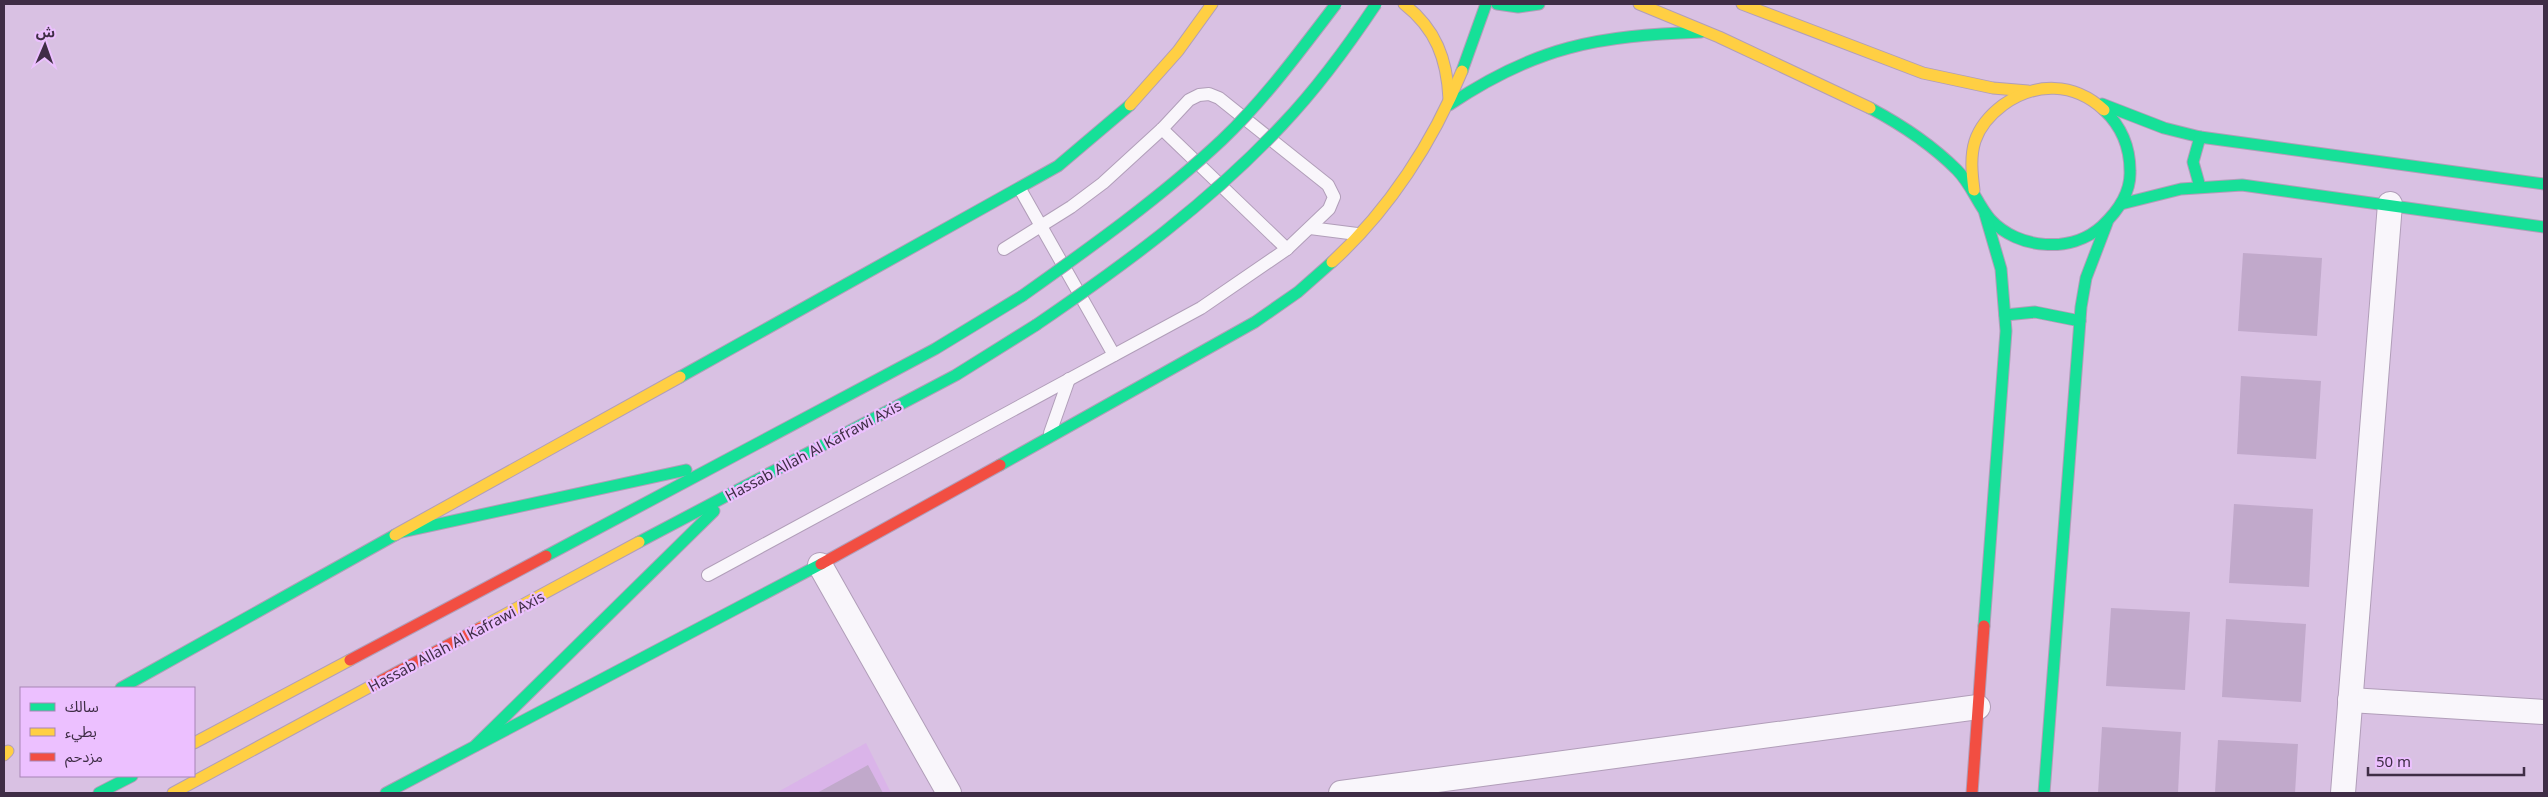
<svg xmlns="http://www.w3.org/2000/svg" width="2548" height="797" viewBox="0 0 2548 797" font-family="'Noto Sans','Noto Sans Arabic',sans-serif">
	<rect width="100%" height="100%" fill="#d9c1e3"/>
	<!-- built -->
	<polygon fill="#dab4e9" points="866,743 891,793 776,793"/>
	<!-- building -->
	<g fill="#c1a9cb">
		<polygon points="2243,253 2322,258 2317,336 2238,331"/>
		<polygon points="2241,376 2321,381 2316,459 2237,454"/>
		<polygon points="2234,504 2313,509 2309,587 2229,583"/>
		<polygon points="2111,608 2190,612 2185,690 2106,686"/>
		<polygon points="2226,619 2306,624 2301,702 2222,697"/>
		<polygon points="2102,727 2181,732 2178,793 2098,793"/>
		<polygon points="2218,740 2298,744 2295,793 2215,793"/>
		<polygon points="868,765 883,793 817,793"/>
	</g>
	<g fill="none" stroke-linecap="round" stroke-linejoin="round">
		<!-- lane casing -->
		<g stroke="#b19eb9" stroke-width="14">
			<g id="lane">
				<polyline points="1162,129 1287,249"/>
				<polyline points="1020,189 1114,355"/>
				<polyline points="1310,228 1357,234"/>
				<polyline points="1050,433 1069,379"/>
				<polyline points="708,575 1201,308 1287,249 1329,209 1334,197 1328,185 1219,98 1209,94 1199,95 1189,100 1162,129 1103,183 1071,207 1004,249"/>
			</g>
		</g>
		<!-- street casing -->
		<g stroke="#b19eb9" stroke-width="26">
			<g id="street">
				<polyline points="820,565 949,793"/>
				<polyline points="2350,700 2544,712"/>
				<polyline points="1341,793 1978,707"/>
				<polyline points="2343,793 2390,204"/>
			</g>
		</g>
		<!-- fast casing -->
		<g stroke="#b19eb9" stroke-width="13">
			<g id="fast">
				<polyline points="1497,4 1518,7 1539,4"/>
				<polyline points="1462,71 1486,4"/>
				<polyline points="2102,104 2164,128 2200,137 2544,184"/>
				<path d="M1449 105C1537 46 1597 36 1701 32"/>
				<path d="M1870 108C1902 125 1932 145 1957 170 1972 185 1977 204 1991 220 2018 249 2071 254 2102 226 2118 211 2131 193 2130 171 2130 147 2121 126 2104 110"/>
				<polyline points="2200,137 2193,162 2200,187"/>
				<polyline points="2121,204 2181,189 2242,185 2544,227"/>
				<polyline points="2005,315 2035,312 2080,321"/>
				<polyline points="680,377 1058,166 1130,105"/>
				<polyline points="1000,465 1255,322 1298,292 1332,262"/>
				<polyline points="402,532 686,470"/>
				<polyline points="639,542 956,375 1036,325"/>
				<polyline points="546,556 935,349 1022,296"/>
				<polyline points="1984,626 2006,331 2001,269 1985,214"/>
				<polyline points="121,688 395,535"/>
				<polyline points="476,745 714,511"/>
				<polyline points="99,793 132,776"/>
				<polyline points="386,793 821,564"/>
				<polyline points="2044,793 2081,307 2086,278 2107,223"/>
			</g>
		</g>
		<!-- slow casing -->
		<g stroke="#b19eb9" stroke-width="13">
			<g id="slow">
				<path d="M1404 4C1436 29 1447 59 1449 99"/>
				<polyline points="1639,4 1719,37 1870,108"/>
				<polyline points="1742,4 1923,73 1993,88 2028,91"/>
				<polyline points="1130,105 1178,51 1212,4"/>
				<path d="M1974 190C1972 174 1970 157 1975 141 1980 126 1991 114 2003 105 2035 82 2074 82 2104 110"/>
				<path d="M1332 262C1389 210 1433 142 1462 71"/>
				<polyline points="395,535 680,377"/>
				<polyline points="480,628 639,542"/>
				<polyline points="194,743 350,660"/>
				<polyline points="4,755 8,751"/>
				<polyline points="173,793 373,685"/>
			</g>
		</g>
		<!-- jam casing -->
		<g stroke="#b19eb9" stroke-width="13">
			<g id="jam">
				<polyline points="821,564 1000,465"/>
				<polyline points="350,660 546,556"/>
				<polyline points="373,685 480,628"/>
				<polyline points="1972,793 1984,626"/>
			</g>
		</g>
		<!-- lane -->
		<use href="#lane" stroke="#f9f6fb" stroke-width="12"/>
		<!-- street -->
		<use href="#street" stroke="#f9f6fb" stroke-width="24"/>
		<!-- fast -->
		<use href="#fast" stroke="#16e098" stroke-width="11"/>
		<!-- slow -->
		<use href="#slow" stroke="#ffcf43" stroke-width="11"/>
		<!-- jam -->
		<use href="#jam" stroke="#f24e42" stroke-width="11"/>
		<!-- fast-bridge casing -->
		<g stroke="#b19eb9" stroke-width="13" stroke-linecap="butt">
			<g id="fast-bridge">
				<path d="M1022 296C1091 247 1160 198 1222 140 1265 99 1300 51 1336 4"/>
				<path d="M1036 325C1124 265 1210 202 1283 124 1318 87 1348 46 1376 4"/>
			</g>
		</g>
		<!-- fast-bridge -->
		<use href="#fast-bridge" stroke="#16e098" stroke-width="11"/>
	</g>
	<g text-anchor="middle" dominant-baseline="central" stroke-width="4.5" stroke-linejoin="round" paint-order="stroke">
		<!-- street labels -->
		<g font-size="15" fill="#3f2d46" stroke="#ecc0ff">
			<text transform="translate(813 450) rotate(-28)">Hassab Allah Al Kafrawi Axis</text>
			<text transform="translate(456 641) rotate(-28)">Hassab Allah Al Kafrawi Axis</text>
		</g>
	</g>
	<!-- border -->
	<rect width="2548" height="797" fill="none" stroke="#3f2d46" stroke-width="10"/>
	<!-- legend -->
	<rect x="20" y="687" width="175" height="90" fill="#ecc0ff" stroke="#a785b5"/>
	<rect x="30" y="703" width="25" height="8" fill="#16e098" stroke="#a785b5"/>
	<text x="65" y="712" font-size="15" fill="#3f2d46">سالك</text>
	<rect x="30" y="728" width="25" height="8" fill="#ffcf43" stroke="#a785b5"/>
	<text x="65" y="737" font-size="15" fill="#3f2d46">بطيء</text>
	<rect x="30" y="753" width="25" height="8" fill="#f24e42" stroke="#a785b5"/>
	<text x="65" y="762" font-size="15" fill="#3f2d46">مزدحم</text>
	<!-- north arrow -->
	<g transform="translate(45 45) rotate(2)" stroke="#ecc0ff" stroke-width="4" paint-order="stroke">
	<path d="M0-4L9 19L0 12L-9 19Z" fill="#3f2d46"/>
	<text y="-8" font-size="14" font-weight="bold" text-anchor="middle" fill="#3f2d46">ش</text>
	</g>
	<!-- scale -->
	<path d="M2368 767v8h156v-8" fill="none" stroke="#3f2d46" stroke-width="2.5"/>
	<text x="2376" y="767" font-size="15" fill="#3f2d46" stroke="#ecc0ff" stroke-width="4" paint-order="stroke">50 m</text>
</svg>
